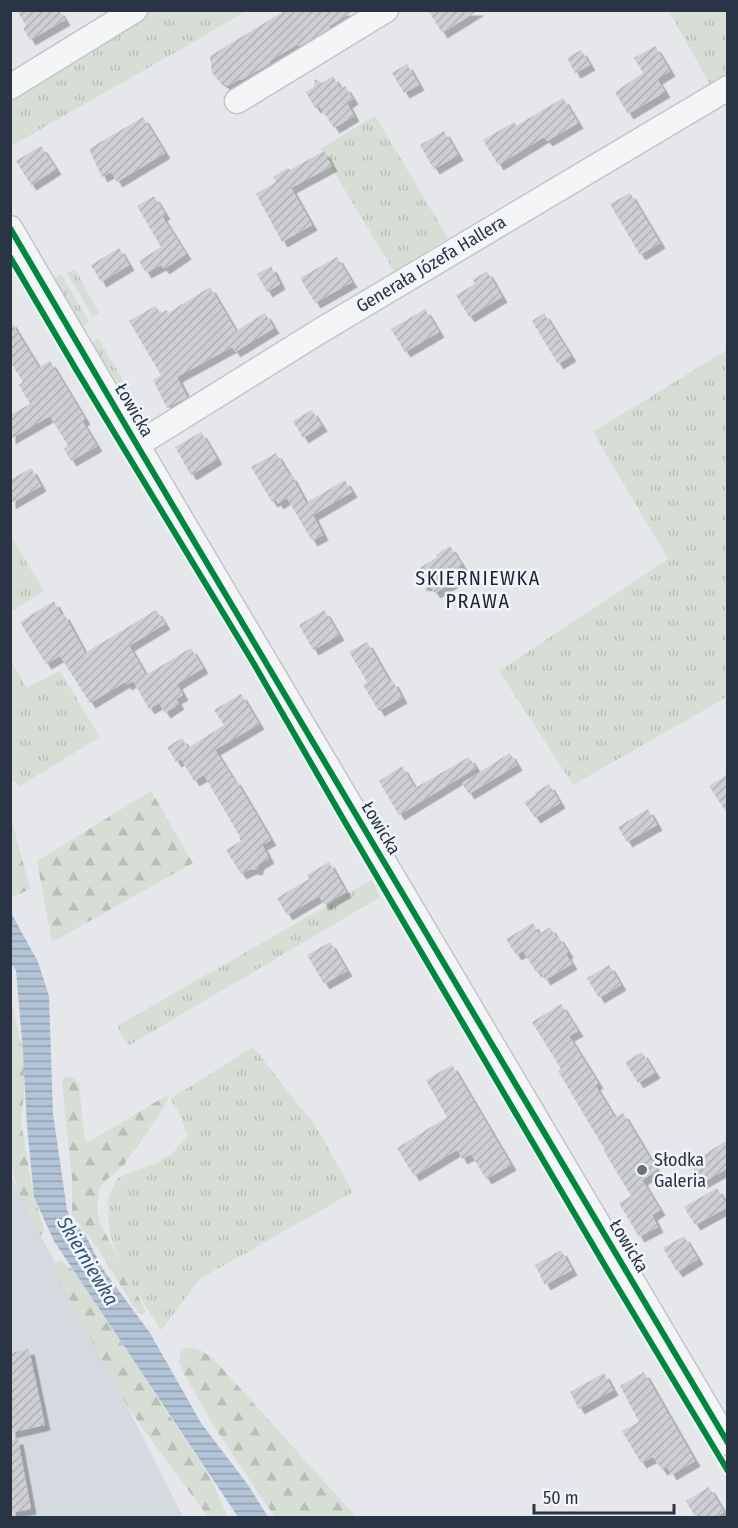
<svg xmlns="http://www.w3.org/2000/svg" width="738" height="1528" viewBox="0 0 738 1528" font-family="'Fira Sans Condensed',sans-serif">
	<defs>
		<pattern id="grass-tufts" width="24" height="20" patternUnits="userSpaceOnUse" patternTransform="scale(1.5)"><rect width="24" height="20" fill="#d6ded5"/><path d="M3 7l-1-3M5 7V3M7 7l1-3M15 17l-1-3M17 17v-4M19 17l1-3" fill="none" stroke="#b8bfb8"/></pattern>
		<pattern id="forest-firs" width="22" height="20" patternUnits="userSpaceOnUse" patternTransform="scale(1.5)"><rect width="22" height="20" fill="#d6ded5"/><path d="M5 1l3.5 6h-7zM16 11l3.5 6h-7z" fill="#b8bfb8"/></pattern>
		<pattern id="water-rules" width="6" height="5" patternUnits="userSpaceOnUse" patternTransform="scale(1.5)"><rect width="6" height="5" fill="#b2c4d6"/><path d="M0 2.5h6" fill="none" stroke="#91a0af"/></pattern>
		<pattern id="building-hatch" width="6" height="6" patternUnits="userSpaceOnUse" patternTransform="scale(1.5)"><rect width="6" height="6" fill="#cdcfd2"/><path d="M-1 1l2-2M0 6l6-6M5 7l2-2" fill="none" stroke="#b0b2b6"/></pattern>
		<filter id="shadow"><feDropShadow dx="5.5" dy="5.5" stdDeviation="0" flood-color="#0004"/></filter>
	</defs>
	<rect width="100%" height="100%" fill="#e5e7ea"/>
	<!-- built -->
	<polygon fill="#d5dae0" points="10,1176 17,1188 183,1517 11,1517"/>
	<!-- grass -->
	<g fill="url(#grass-tufts)">
		<polygon points="145,11 246,11 195,41 11,146 10,94"/>
		<polygon points="669,11 727,11 727,79 712,88"/>
		<polygon points="375,116 448,238 394,271 320,149"/>
		<polygon points="75,269 99,313 93,317 67,273"/>
		<polygon points="61,274 89,322 82,326 79,326 53,281 54,278"/>
		<polygon points="98,338 151,428 140,429 90,343"/>
		<polygon points="727,350 727,697 573,785 499,671 668,559 593,432"/>
		<polygon points="10,535 44,591 11,612 10,612"/>
		<polygon points="11,661 26,688 60,671 100,737 20,786 11,780"/>
		<polygon points="372,880 380,897 128,1046 117,1026"/>
		<path d="M253 1047 316 1127 353 1192 200 1279 161 1330C138 1293 108 1256 108 1211 108 1206 108 1201 109 1196 111 1191 114 1185 117 1179L135 1170 155 1164 173 1153 187 1136 181 1116 170 1099Z"/>
	</g>
	<!-- forest -->
	<g fill="url(#forest-firs)">
		<polygon points="151,791 193,863 52,942 37,861"/>
		<polygon points="10,814 30,889 11,898 10,897"/>
		<polygon points="10,997 23,1052 25,1083 21,1123 34,1197 44,1229 44,1234 40,1235 17,1188 11,1165"/>
		<polygon points="67,1076 75,1079 79,1084 84,1135 85,1141 89,1142 167,1095 169,1096 164,1108 124,1165 106,1180 99,1189 97,1208 100,1223 145,1310 145,1313 142,1315 138,1313 98,1249 72,1215 72,1179 62,1084 63,1078"/>
		<polygon points="58,1260 63,1262 74,1271 210,1477 228,1517 208,1517 129,1409 55,1273 54,1265"/>
		<polygon points="188,1347 198,1349 212,1357 356,1517 275,1517 219,1434 184,1374 179,1360 181,1350"/>
	</g>
	<!-- water -->
	<polygon fill="url(#water-rules)" points="10,911 38,962 49,996 53,1114 67,1210 70,1217 86,1236 102,1268 150,1333 201,1423 248,1485 268,1517 238,1517 54,1241 34,1197 27,1126 23,1052 16,970 11,964"/>
	<!-- building -->
	<g fill="url(#building-hatch)" filter="url(#shadow)">
		<polygon points="17,10 59,10 65,20 30,40 23,28 26,26"/>
		<polygon points="286,10 356,10 329,26 330,28 305,43 299,46 298,44 270,61 271,63 241,80 240,79 227,86 217,79 212,73 210,56"/>
		<polygon points="428,10 479,10 442,33"/>
		<polygon points="655,46 670,71 657,79 665,92 628,114 615,92 643,73 634,58"/>
		<polygon points="581,50 590,65 575,73 567,58"/>
		<polygon points="407,64 419,85 404,93 392,73"/>
		<polygon points="333,76 341,89 345,86 353,99 347,103 354,116 334,128 319,106 315,108 306,92 314,87 315,79 322,83"/>
		<polygon points="563,98 578,123 547,141 544,137 498,165 483,140 514,122 516,126"/>
		<polygon points="143,117 165,153 117,182 111,172 102,177 89,149"/>
		<polygon points="444,131 458,155 434,169 420,145"/>
		<polygon points="41,146 56,169 31,185 16,161"/>
		<polygon points="324,151 332,166 291,188 312,225 282,242 256,194 276,182 273,177 288,168 290,170"/>
		<polygon points="630,193 660,243 640,255 610,204"/>
		<polygon points="154,196 165,214 162,216 186,254 164,269 161,265 146,273 139,261 161,247 137,206"/>
		<polygon points="119,248 129,265 101,282 91,265"/>
		<polygon points="337,257 352,282 315,303 300,278"/>
		<polygon points="271,266 280,284 267,292 257,274"/>
		<polygon points="487,271 502,297 469,317 456,295 475,284 473,280"/>
		<polygon points="210,287 236,331 265,313 274,328 235,352 232,347 177,377 187,397 167,408 153,380 161,375 129,321 155,306 161,313 167,310 168,313"/>
		<polygon points="425,309 439,332 405,352 391,329"/>
		<polygon points="544,313 571,356 558,364 532,321"/>
		<polygon points="10,320 39,368 50,361 85,419 82,421 97,446 71,461 64,449 68,446 50,416 10,439 10,415 30,404 19,385 23,382 10,361"/>
		<polygon points="312,410 322,426 303,438 293,421"/>
		<polygon points="201,432 217,459 191,475 175,447"/>
		<polygon points="276,453 290,476 291,475 306,503 345,480 352,492 313,515 323,535 312,541 287,498 278,504 276,500 272,502 251,467"/>
		<polygon points="31,468 41,486 10,504 10,480"/>
		<polygon points="450,546 462,565 455,570 460,578 435,593 430,586 420,585 425,576 420,568 437,557 436,555"/>
		<polygon points="54,601 61,614 64,614 85,653 156,610 165,624 129,646 146,675 191,648 203,668 177,684 183,695 176,699 179,704 165,713 159,703 149,709 133,681 126,685 125,682 90,703 60,656 46,664 20,622"/>
		<polygon points="324,610 339,635 313,650 299,625"/>
		<polygon points="367,642 390,682 393,681 402,698 379,711 363,685 367,682 349,652"/>
		<polygon points="241,694 259,724 215,750 234,780 235,779 244,794 271,840 262,845 269,858 259,864 257,870 251,869 241,874 226,850 241,841 239,838 240,837 204,775 194,781 181,759 176,762 167,747 182,738 188,748 224,725 214,710"/>
		<polygon points="510,753 517,765 469,794 462,783"/>
		<polygon points="469,757 476,768 399,815 379,781 402,766 415,788"/>
		<polygon points="728,774 728,815 709,786"/>
		<polygon points="549,784 560,803 535,818 524,802 536,795 535,793"/>
		<polygon points="648,809 657,825 627,842 618,827"/>
		<polygon points="329,862 346,892 324,905 319,896 287,915 277,898 309,879 307,875"/>
		<polygon points="533,923 539,934 550,927 556,937 558,936 568,952 566,954 572,964 545,980 539,970 536,972 523,951 516,955 506,939"/>
		<polygon points="330,942 347,971 324,984 307,955"/>
		<polygon points="609,965 621,985 599,998 587,978"/>
		<polygon points="561,1004 578,1031 569,1036 598,1083 595,1085 615,1118 623,1113 657,1170 642,1180 660,1210 652,1215 658,1227 639,1237 619,1203 631,1196 604,1151 605,1150 558,1071 561,1069 532,1022"/>
		<polygon points="642,1052 655,1073 638,1083 625,1062"/>
		<polygon points="452,1065 511,1165 486,1179 471,1154 462,1159 457,1150 414,1176 397,1148 447,1117 426,1080"/>
		<polygon points="728,1140 728,1168 702,1183 690,1163"/>
		<polygon points="717,1188 728,1207 695,1225 684,1207"/>
		<polygon points="684,1236 698,1259 677,1272 663,1248"/>
		<polygon points="561,1250 572,1270 545,1285 535,1265"/>
		<polygon points="29,1349 45,1425 10,1433 10,1353"/>
		<polygon points="644,1372 695,1461 671,1475 667,1467 662,1470 653,1457 641,1463 622,1431 639,1422 620,1386"/>
		<polygon points="604,1373 613,1390 579,1409 570,1392"/>
		<polygon points="18,1439 31,1509 10,1513 10,1440"/>
		<polygon points="709,1487 724,1512 714,1518 696,1518 686,1501"/>
	</g>
	<g fill="none" stroke-linecap="round" stroke-linejoin="round">
		<!-- minor casing -->
		<g stroke="#c3c5c8" stroke-width="27">
			<g id="minor">
				<polyline points="10,87 135,10"/>
				<polyline points="237,101 386,10"/>
				<polyline points="10,228 137,445 728,1443"/>
				<polyline points="137,445 320,331 728,88"/>
			</g>
		</g>
		<!-- minor -->
		<use href="#minor" stroke="#f4f5f6" stroke-width="24"/>
		<!-- cycleway casing -->
		<g stroke="#f2f5f9" stroke-width="10">
			<g id="cycleway">
				<polyline points="10,228 137,445 728,1443"/>
				<polyline points="10,257 77,371 254,664 342,817 611,1276 728,1471"/>
			</g>
		</g>
		<!-- cycleway -->
		<use href="#cycleway" stroke="#00873e" stroke-width="6"/>
	</g>
	<!-- markers -->
	<circle fill="#6b737f" stroke="#f2f5f9" stroke-width="2" cx="642" cy="1170" r="6"/>
	<g text-anchor="middle" dominant-baseline="central" stroke-width="5" stroke-linejoin="round" paint-order="stroke">
		<!-- street labels -->
		<g font-size="18" fill="#293445" stroke="#f2f5f9">
			<text transform="translate(431 264) rotate(-31)">Generała Józefa Hallera</text>
			<text transform="translate(134 410) rotate(60)">Łowicka</text>
			<text transform="translate(381 828) rotate(59)">Łowicka</text>
			<text transform="translate(629 1246) rotate(59)">Łowicka</text>
		</g>
		<!-- poi labels -->
		<g font-size="18" fill="#293445" stroke="#f2f5f9" text-anchor="start">
			<text x="654" y="1160">Słodka<tspan x="654" dy="21">Galeria</tspan></text>
		</g>
		<!-- neighbourhood labels -->
		<g font-size="20" letter-spacing="1.5" fill="#1b2536" stroke="#f2f5f9">
			<text x="478" y="578">SKIERNIEWKA<tspan x="478" dy="23">PRAWA</tspan></text>
		</g>
		<!-- water labels -->
		<g font-size="20" font-style="italic" fill="#31547b" stroke="#f2f5f9">
			<text transform="translate(88 1261) rotate(59)">Skierniewka</text>
		</g>
	</g>
	<!-- border -->
	<rect width="738" height="1528" fill="none" stroke="#293445" stroke-width="24"/>
	<!-- scale -->
	<path d="M534 1504v9h140v-9" fill="none" stroke="#293445" stroke-width="3"/>
	<text x="543" y="1504" font-size="18" fill="#293445" stroke="#f2f5f9" stroke-width="4.5" paint-order="stroke">50 m</text>
</svg>
